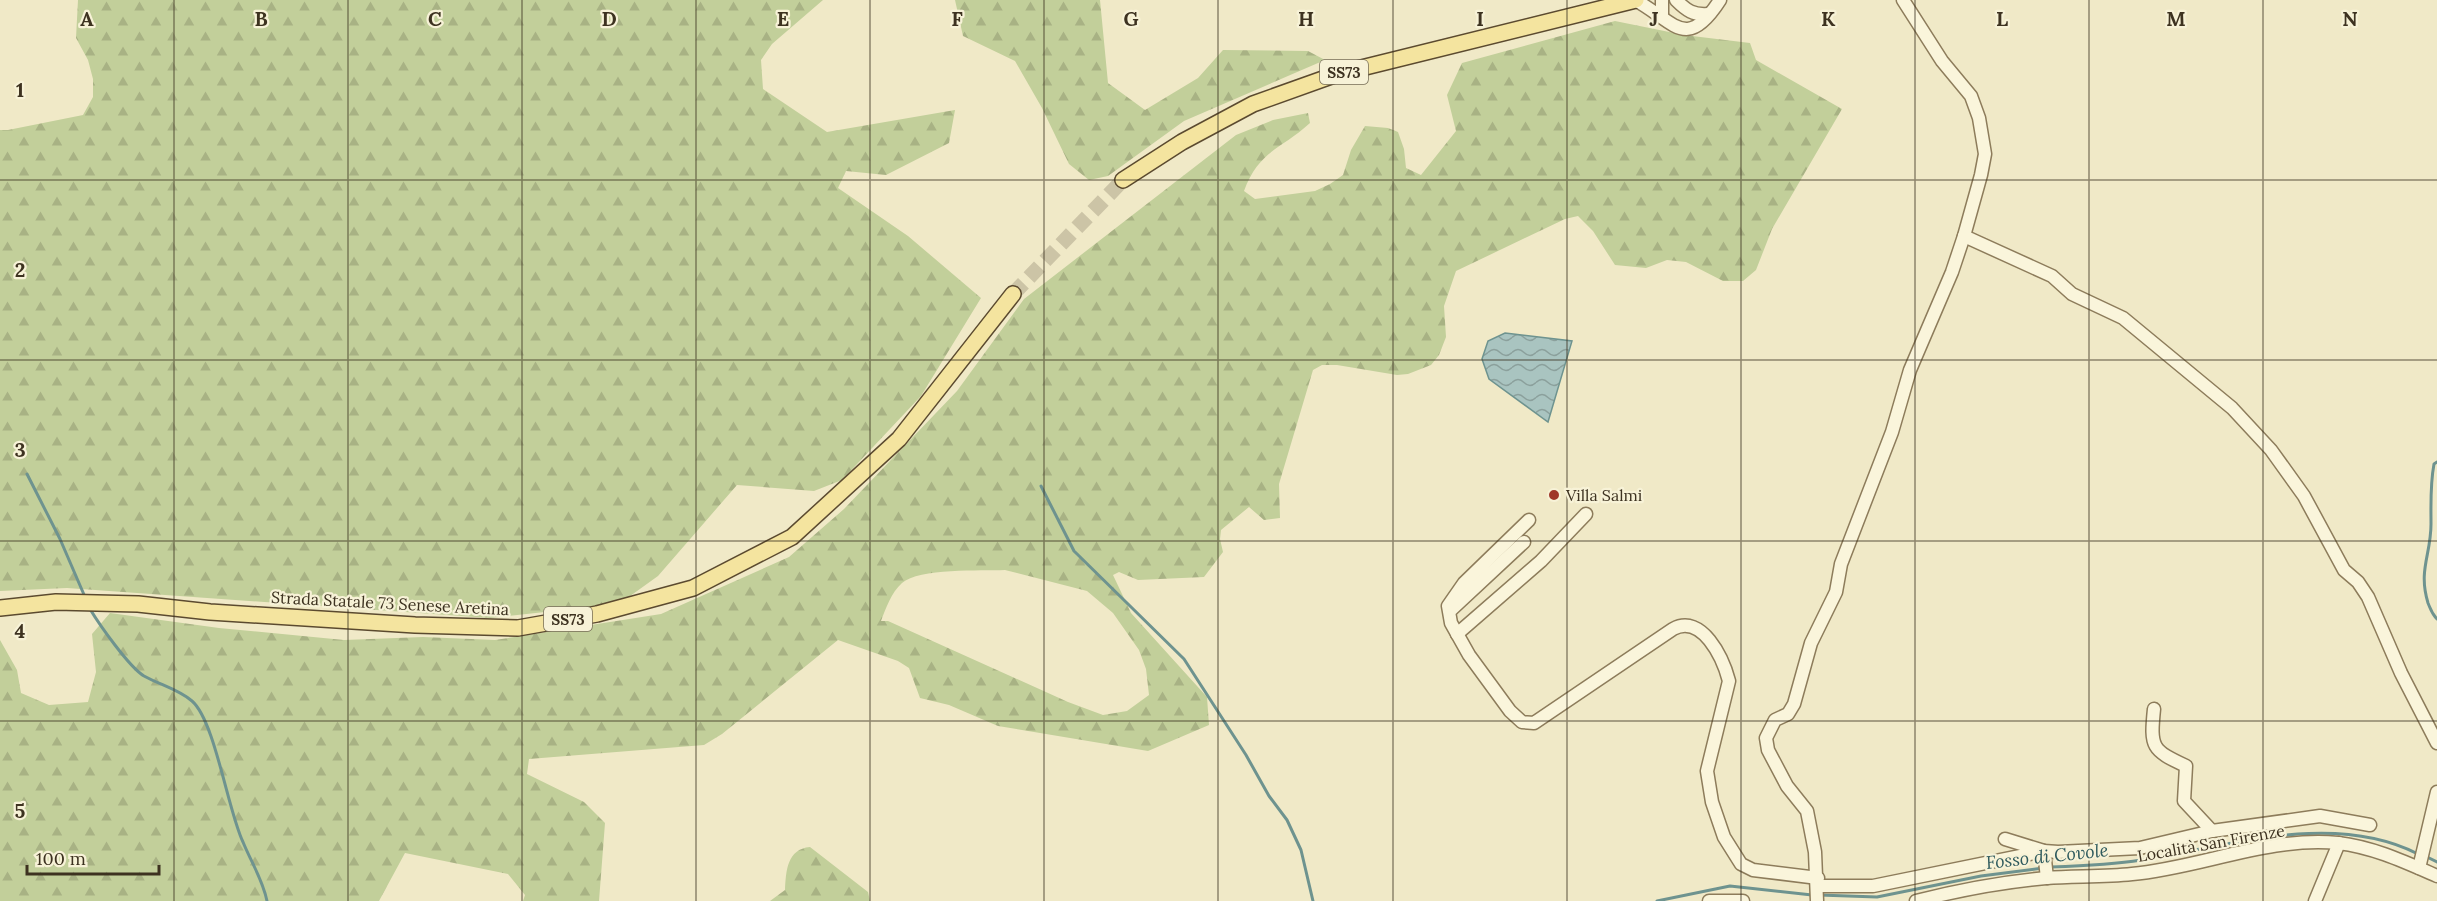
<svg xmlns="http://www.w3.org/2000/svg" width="2437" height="901" viewBox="0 0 2437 901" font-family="Lora,serif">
	<defs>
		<pattern id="forest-firs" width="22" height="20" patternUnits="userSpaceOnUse" patternTransform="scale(1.5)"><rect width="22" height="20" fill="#c2cf9a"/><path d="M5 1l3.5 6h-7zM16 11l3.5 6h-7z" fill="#a8b284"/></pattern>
		<pattern id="water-waves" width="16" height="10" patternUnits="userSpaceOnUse" patternTransform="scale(1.5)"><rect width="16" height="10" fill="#a9c4c0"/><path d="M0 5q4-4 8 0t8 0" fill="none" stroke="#8ba09c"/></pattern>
	</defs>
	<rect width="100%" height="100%" fill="#f0e9c7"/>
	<!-- forest -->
	<g fill="url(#forest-firs)" fill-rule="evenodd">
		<polygon points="78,0 823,0 772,44 761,60 763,89 827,132 955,110 949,143 886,175 846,171 838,188 908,236 981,298 921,396 842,480 814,491 737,485 658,576 619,604 490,618 67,588 0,591 0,130 8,130 83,115 93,97 93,79 88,60 76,38"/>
		<polygon points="955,0 1100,0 1108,83 1145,110 1198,78 1223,50 1308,51 1325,60 1184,121 1108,176 1089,180 1069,164 1042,108 1015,61 963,36"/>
		<path d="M1615 21 1684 35 1750 43 1756 60 1842 109 1772 229 1756 270 1743 281H1723L1686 262 1667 260 1646 268 1615 265 1593 231 1578 216 1565 219 1456 271 1444 306 1446 337 1439 355 1431 365 1408 374 1397 375 1337 365H1322L1313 370 1279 484 1280 518 1264 520 1249 507 1221 530 1220 539 1223 552 1204 577 1138 580 1119 572 1113 575 1131 613 1207 697 1209 725 1148 751 998 726 949 705 920 698 909 668 898 661 838 640 722 734 704 745 529 759 527 774 584 802 605 823 599 901H523L525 895 508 874 405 853 379 901H0V640L17 670 21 693 49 705 88 702 96 672 92 634 110 613 219 628 344 640 423 637 495 640 661 614 789 557 844 509 957 391 1024 299 1236 135 1273 120 1308 113 1310 123C1282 149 1259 150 1244 191L1255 199 1315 191 1330 184 1343 175 1351 150 1365 126 1388 128 1398 132 1404 149 1406 168 1421 175 1456 131 1447 95 1462 63ZM1005 570 1087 591 1113 613 1139 650 1146 669 1149 695 1127 711 1103 715 1068 702 888 621H881C886 608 891 593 902 583 919 568 981 571 1005 570Z"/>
		<path d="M810 847 868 892 870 901H770L785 890C786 871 787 849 810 847Z"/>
	</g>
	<!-- water -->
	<polygon fill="url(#water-waves)" stroke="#6e938f" stroke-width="1.5" points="1505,333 1572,341 1548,422 1489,379 1482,359 1488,341"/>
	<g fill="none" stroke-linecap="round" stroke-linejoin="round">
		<!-- stream -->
		<g stroke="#6e938f" stroke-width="3">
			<path d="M2437 462 2434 464C2430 485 2431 503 2431 524 2431 555 2418 570 2428 603 2431 610 2432 614 2437 619"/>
			<polyline points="27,474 60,539 85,597"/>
			<polyline points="1041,486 1074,551 1184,659 1246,755 1269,796 1287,820 1301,850 1313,901"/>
			<path d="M90 609C99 624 129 667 144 676 160 685 178 689 192 701 215 721 228 811 243 842 251 862 263 880 267 901"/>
			<polyline points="2425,856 2437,862"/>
			<path d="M2050 867C2080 866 2111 865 2141 860 2229 846 2334 811 2418 854"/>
			<polyline points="1819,895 1877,897 1981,876 2043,868"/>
			<polyline points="1657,901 1730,886 1812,895"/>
		</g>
		<!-- major-tunnel -->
		<polyline stroke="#ccc4a6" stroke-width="15" stroke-dasharray="15 8" stroke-linecap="butt" points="1013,294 1123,180"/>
		<!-- minor casing -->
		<g stroke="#8d7c5b" stroke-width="15">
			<g id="minor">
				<path d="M1635 0C1674 21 1686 53 1720 0"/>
				<path d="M1676 0C1687 11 1693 15 1708 14"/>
				<polyline points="1662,16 1662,0"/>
				<polyline points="1964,236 2052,276 2072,294 2123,318 2232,408 2271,450 2304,496 2344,570 2358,582 2368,597 2401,673 2437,743"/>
				<path d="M1529 520 1464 583 1448 606 1451 623 1469 655 1510 711 1522 722 1534 723 1673 629C1702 613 1723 658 1729 681L1707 771 1712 802 1724 837 1741 864 1753 870 1818 878"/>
				<polyline points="1452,609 1524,542"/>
				<polyline points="1457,634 1541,561 1586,514"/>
				<path d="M2154 709C2150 748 2152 750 2186 766L2184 801 2212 831"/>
				<polyline points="2005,839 2044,851 2058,852 2140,848 2212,831 2320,816 2370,825"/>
				<polyline points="2419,868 2437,792"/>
				<polyline points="1818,886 1873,886 2044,851 2047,878"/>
				<polyline points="1709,901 1743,901"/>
				<polyline points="1817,901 1815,852 1807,811 1787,786 1768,750 1766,738 1775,720 1788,714 1794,704 1811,643 1836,592 1841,564 1892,432 1910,370 1952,272 1964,236 1981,175 1985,154 1979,118 1971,96 1942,61 1903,0"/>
				<path d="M1916 901C1959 890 2002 882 2046 878 2075 876 2104 877 2132 874 2200 868 2269 836 2338 843 2373 847 2405 862 2437 876"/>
				<polyline points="2315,901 2339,843"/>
			</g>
		</g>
		<!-- major casing -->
		<g stroke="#5b4a2f" stroke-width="18">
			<g id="major">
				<polyline points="1123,180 1182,142 1253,104 1337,74 1636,0"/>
				<polyline points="0,608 56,602 138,604 210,612 415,625 518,628 597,614 693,588 792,537 899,439 1013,294"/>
			</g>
		</g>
		<!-- minor -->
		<use href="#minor" stroke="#faf5db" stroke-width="12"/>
		<!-- major -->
		<use href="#major" stroke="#f4e49f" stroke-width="15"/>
	</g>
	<!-- grid -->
	<path fill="none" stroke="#3d3220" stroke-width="1.5" stroke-opacity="0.55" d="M174 0V901M348 0V901M522 0V901M696 0V901M870 0V901M1044 0V901M1218 0V901M1393 0V901M1567 0V901M1741 0V901M1915 0V901M2089 0V901M2263 0V901M0 180H2437M0 360H2437M0 541H2437M0 721H2437"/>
	<!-- markers -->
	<circle fill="#9f3729" stroke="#f7f2d7" stroke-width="2" cx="1554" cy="495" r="6"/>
	<g text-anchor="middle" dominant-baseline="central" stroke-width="4.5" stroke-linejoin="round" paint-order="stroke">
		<!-- shield labels -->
		<g fill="#f7f2d7" stroke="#756c57" stroke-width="1.5">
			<rect x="1320" y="60" width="48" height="24" rx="4.5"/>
			<rect x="544" y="607" width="48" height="24" rx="4.5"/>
		</g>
		<g font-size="15" font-weight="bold" fill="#3d3220">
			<text x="1344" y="72">SS73</text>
			<text x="568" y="619">SS73</text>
		</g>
		<!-- poi labels -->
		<g font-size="16" fill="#3d3220" stroke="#f7f2d7" text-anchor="start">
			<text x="1566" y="495">Villa Salmi</text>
		</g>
		<!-- street labels -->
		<g font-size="16" fill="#3d3220" stroke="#f7f2d7">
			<text transform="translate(390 603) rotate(3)">Strada Statale 73 Senese Aretina</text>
			<text transform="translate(2211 843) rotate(-10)">Località San Firenze</text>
		</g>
		<!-- water labels -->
		<g font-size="18" font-style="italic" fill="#2e5a5d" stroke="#f7f2d7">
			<text transform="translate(2047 856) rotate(-6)">Fosso di Covole</text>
		</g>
	</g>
	<g font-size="20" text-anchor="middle" font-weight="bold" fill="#3d3220" stroke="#f7f2d7" stroke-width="4.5" stroke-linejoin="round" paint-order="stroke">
		<text x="87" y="26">A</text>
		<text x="261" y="26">B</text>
		<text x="435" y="26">C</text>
		<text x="609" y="26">D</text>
		<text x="783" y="26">E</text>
		<text x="957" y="26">F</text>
		<text x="1131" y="26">G</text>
		<text x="1306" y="26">H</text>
		<text x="1480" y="26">I</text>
		<text x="1654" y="26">J</text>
		<text x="1828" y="26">K</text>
		<text x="2002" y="26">L</text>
		<text x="2176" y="26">M</text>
		<text x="2350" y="26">N</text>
		<text x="20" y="97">1</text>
		<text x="20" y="277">2</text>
		<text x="20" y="457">3</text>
		<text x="20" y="638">4</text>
		<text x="20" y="818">5</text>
	</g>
	<!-- scale -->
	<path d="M27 865v9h132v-9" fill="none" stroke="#3d3220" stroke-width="3"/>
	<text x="36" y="865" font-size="18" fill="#3d3220" stroke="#f7f2d7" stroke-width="4.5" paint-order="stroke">100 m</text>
</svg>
